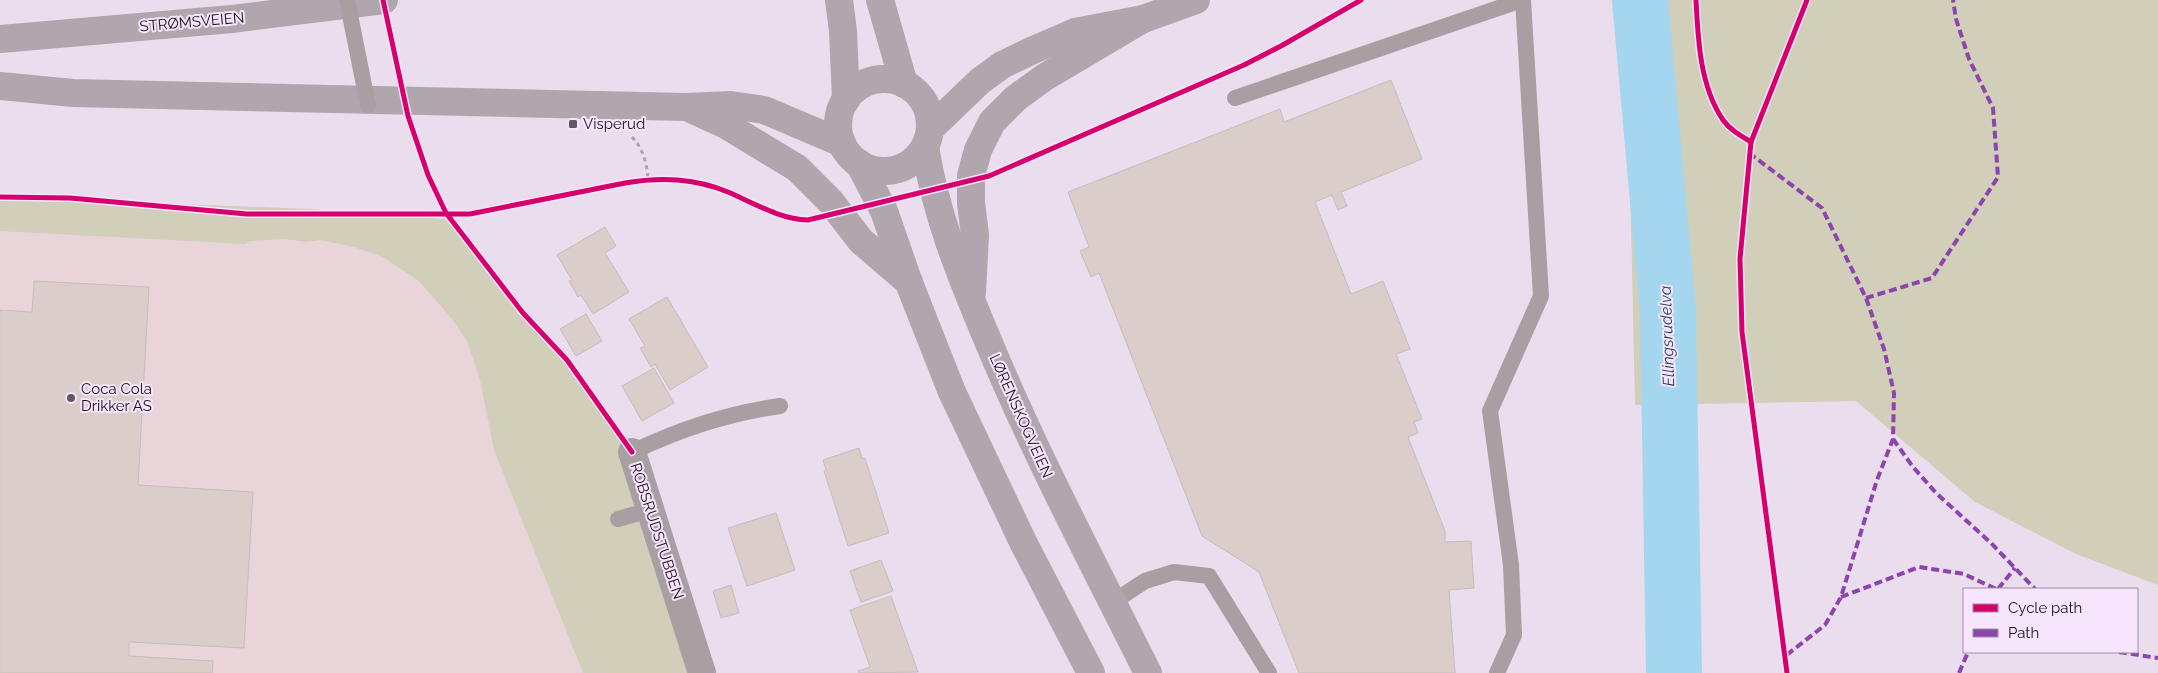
<svg xmlns="http://www.w3.org/2000/svg" width="2158" height="673" viewBox="0 0 2158 673" font-family="Raleway,sans-serif">
	<rect width="100%" height="100%" fill="#eadded"/>
	<!-- industrial -->
	<polygon fill="#e9d5d9" points="0,206 444,225 702,673 0,673"/>
	<!-- green -->
	<g fill="#d1ceba">
		<polygon points="1626,0 2158,0 2158,585 2076,554 1975,502 1856,401 1635,405"/>
		<polygon points="0,197 310,209 446,219 562,356 632,452 706,673 583,673 494,450 480,380 467,341 452,319 419,281 383,257 354,247 320,240 306,242 285,239 250,241 245,244 0,231"/>
	</g>
	<g fill="none" stroke-linecap="round" stroke-linejoin="round">
		<!-- river -->
		<polyline stroke="#a5d6f0" stroke-width="56" points="1640,0 1668,312 1674,673"/>
	</g>
	<!-- building -->
	<g fill="#dbcdca" stroke="#c6bcbe">
		<polygon points="1391,80 1422,159 1341,192 1347,206 1338,210 1332,195 1315,202 1351,294 1383,281 1410,349 1396,354 1422,419 1414,422 1418,433 1408,437 1445,531 1445,542 1471,541 1474,588 1449,590 1455,673 1299,673 1259,572 1202,536 1099,273 1091,277 1080,251 1089,247 1068,192 1280,109 1284,122"/>
		<polygon points="605,227 616,246 605,253 629,292 593,314 581,295 578,297 569,281 572,280 557,255"/>
		<polygon points="34,281 149,287 138,485 253,492 244,648 129,642 129,656 213,661 212,673 0,673 0,310 32,312"/>
		<polygon points="667,297 708,367 670,390 655,364 651,367 640,348 645,346 629,319"/>
		<polygon points="586,314 602,341 576,356 560,329"/>
		<polygon points="654,368 674,403 642,421 622,386"/>
		<polygon points="859,448 862,458 865,458 889,533 848,546 824,471 826,470 823,460"/>
		<polygon points="776,513 795,570 747,586 728,528"/>
		<polygon points="881,560 893,591 861,602 850,571"/>
		<polygon points="731,585 739,613 721,618 713,591"/>
		<polygon points="891,596 918,672 859,673 858,671 870,667 850,610"/>
	</g>
	<g fill="none" stroke-linecap="round" stroke-linejoin="round">
		<!-- path -->
		<path stroke="#aaa2a8" stroke-width="3" stroke-dasharray="4 4" stroke-linecap="butt" d="M632 137C643 148 647 164 648 179"/>
		<!-- lane -->
		<g stroke="#a79fa1" stroke-width="16">
			<polyline points="1235,98 1522,0"/>
			<path d="M632 452C681 429 725 414 780 406"/>
			<polyline points="618,519 650,510"/>
			<polyline points="1113,602 1145,581 1174,572 1209,576 1269,673"/>
			<polyline points="1497,673 1514,635 1511,565 1490,411 1541,296 1523,0"/>
		</g>
		<!-- street -->
		<polyline stroke="#a79fa1" stroke-width="28" points="632,452 702,673"/>
		<!-- highway -->
		<g stroke="#b0a6ad" stroke-width="28">
			<polyline points="839,0 843,31 846,100"/>
			<polyline points="880,0 904,84"/>
			<polyline points="0,39 232,19 384,0"/>
			<circle cx="884" cy="125" r="46"/>
			<polyline points="0,86 73,93 685,107 731,105 764,110 842,143"/>
			<polyline points="691,109 726,125 797,168 831,202 861,241 909,282"/>
			<polyline points="930,129 980,81 1002,65 1031,51 1075,32 1143,19 1196,0"/>
			<path d="M925 146C935 213 960 274 986 336 1034 452 1092 561 1148 673"/>
			<polyline points="859,163 884,211 909,283 952,392 1024,544 1091,673"/>
			<polyline points="972,292 975,235 971,203 971,176 978,150 992,122 1016,98 1045,77 1143,19"/>
		</g>
		<!-- lane-bridge -->
		<polyline stroke="#a79fa1" stroke-width="16" points="347,0 368,105"/>
		<!-- quiet -->
		<g stroke="#8e44ad" stroke-width="4" stroke-dasharray="8 4" stroke-linecap="butt">
			<polyline points="1749,153 1822,208 1866,298 1884,349 1894,393 1893,439 1877,480 1841,597 1825,625 1784,657"/>
			<polyline points="1866,298 1932,278 1998,177 1993,108 1969,59 1956,19 1953,0"/>
			<polyline points="1893,439 1913,467 1936,493 1991,543 2035,589"/>
			<polyline points="1998,589 2015,568"/>
			<polyline points="1841,597 1919,567 1964,574 1996,589"/>
			<polyline points="2119,652 2158,658"/>
			<polyline points="1959,673 1968,652"/>
		</g>
		<!-- cycleway casing -->
		<g stroke="#f7e5fd" stroke-width="8">
			<g id="cycleway">
				<polyline points="383,0 408,116 428,175 446,213 523,313 567,360 632,452"/>
				<path d="M1696 0C1698 40 1700 86 1723 120 1730 130 1741 136 1751 142"/>
				<path d="M0 197 70 198 247 214H470L625 183C661 177 694 178 728 192 754 203 779 219 808 220L989 176 1244 65 1281 46 1361 0"/>
				<polyline points="1787,673 1742,332 1740,259 1751,142 1807,0"/>
			</g>
		</g>
		<!-- cycleway -->
		<use href="#cycleway" stroke="#d6006c" stroke-width="5"/>
	</g>
	<!-- markers -->
	<g fill="#625865" stroke="#f7e5fd" stroke-width="2">
		<rect x="568" y="119" width="10" height="10" rx="2.5"/>
		<circle cx="71" cy="398" r="5"/>
	</g>
	<g text-anchor="middle" dominant-baseline="central" stroke-width="4" stroke-linejoin="round" paint-order="stroke">
		<!-- street labels -->
		<g font-size="15" fill="#19111c" stroke="#f7e5fd">
			<text transform="translate(192 22) rotate(-5)">STRØMSVEIEN</text>
			<text transform="translate(1021 416) rotate(66)">LØRENSKOGVEIEN</text>
			<text transform="translate(657 531) rotate(72)">ROBSRUDSTUBBEN</text>
		</g>
		<!-- poi labels -->
		<g font-size="15" fill="#19111c" stroke="#f7e5fd" text-anchor="start">
			<text x="583" y="124">Visperud</text>
			<text x="81" y="389">Coca Cola<tspan x="81" dy="17">Drikker AS</tspan></text>
		</g>
		<!-- water labels -->
		<g font-size="16" font-style="italic" fill="#1c3e4b" stroke="#f7e5fd">
			<text transform="translate(1667 336) rotate(-92)">Ellingsrudelva</text>
		</g>
	</g>
	<!-- legend -->
	<rect x="1963" y="588" width="175" height="65" fill="#f7e5fd" stroke="#9e90a3"/>
	<rect x="1973" y="604" width="25" height="8" fill="#d6006c" stroke="#9e90a3"/>
	<text x="2008" y="613" font-size="15" fill="#19111c">Cycle path</text>
	<rect x="1973" y="629" width="25" height="8" fill="#8e44ad" stroke="#9e90a3"/>
	<text x="2008" y="638" font-size="15" fill="#19111c">Path</text>
</svg>
